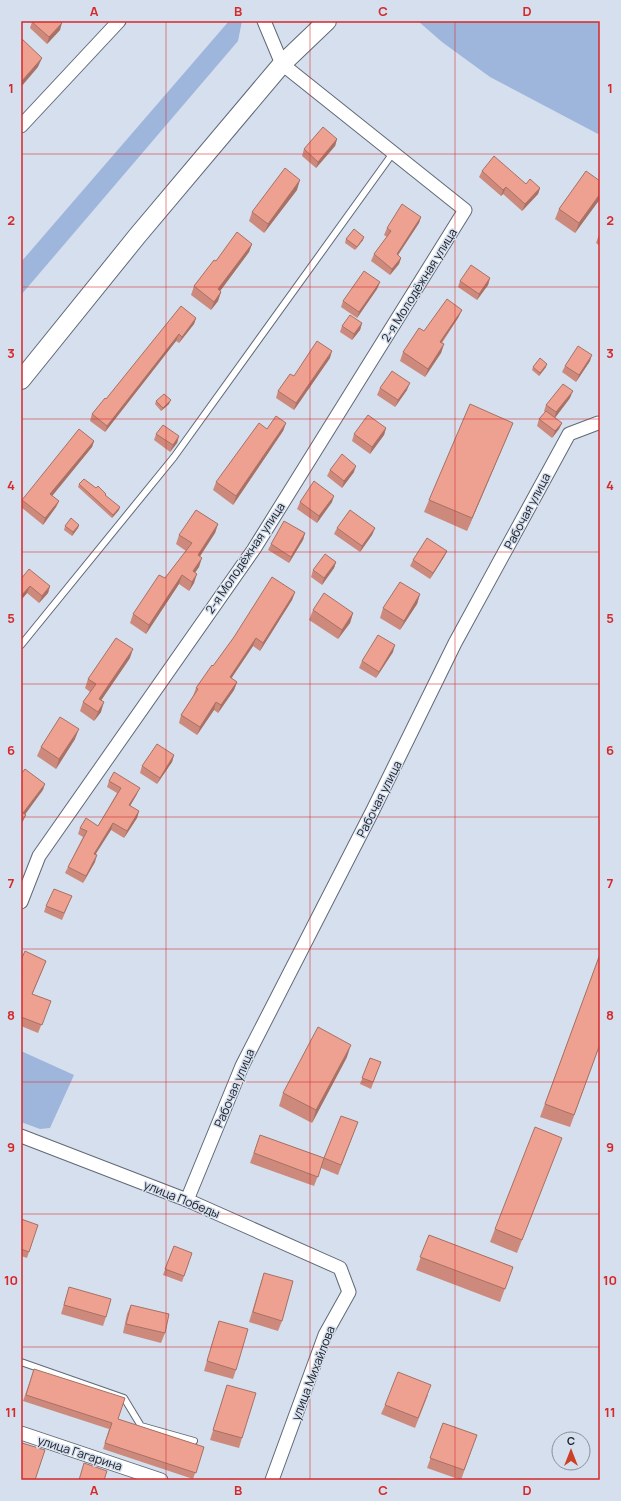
<svg xmlns="http://www.w3.org/2000/svg" width="621" height="1501" viewBox="0 0 621 1501" font-family="Manrope,sans-serif">
	<rect width="100%" height="100%" fill="#d5dfee"/>
	<!-- green -->
	<g fill="#9fb6dc">
		<polygon points="229,21 242,21 238,41 21,295 21,262"/>
		<polygon points="418,21 600,21 600,132 598,134 490,77 442,42"/>
		<polygon points="21,1051 74,1075 50,1128 40,1129 21,1122"/>
	</g>
	<g fill="none" stroke-linecap="round" stroke-linejoin="round">
		<!-- service casing -->
		<g stroke="#616977" stroke-width="8">
			<g id="service">
				<polyline points="21,645 174,457 393,153"/>
				<polyline points="21,1362 124,1398 141,1426 194,1441"/>
			</g>
		</g>
		<!-- minor casing -->
		<g stroke="#616977" stroke-width="15">
			<g id="minor">
				<polyline points="21,126 119,21"/>
				<polyline points="21,902 39,856 254,549 465,210 282,64 264,21"/>
				<polyline points="21,1136 187,1200 340,1268 349,1292 325,1335 272,1480"/>
				<polyline points="187,1200 242,1066 373,810 455,643 569,434 598,423"/>
				<polyline points="21,1433 161,1480"/>
			</g>
		</g>
		<!-- secondary casing -->
		<g stroke="#616977" stroke-width="20">
			<polyline id="secondary" points="21,380 138,235 282,64 327,21"/>
		</g>
		<!-- service -->
		<use href="#service" stroke="#fff" stroke-width="6"/>
		<!-- minor -->
		<use href="#minor" stroke="#fff" stroke-width="13"/>
		<!-- secondary -->
		<use href="#secondary" stroke="#fff" stroke-width="18"/>
	</g>
	<!-- wall -->
	<g fill="#cd8a7c">
		<polygon points="32,22 60,30 47,44 30,28"/>
		<polygon points="337,139 335,146 316,168 302,156 304,149"/>
		<polygon points="482,171 526,184 540,188 538,194 522,211 503,194 501,196 479,177"/>
		<polygon points="600,181 600,199 575,233 555,219 559,209"/>
		<polygon points="297,190 264,233 249,221 252,212"/>
		<polygon points="421,217 419,223 398,255 401,258 399,264 390,275 371,261 374,254 387,237 384,235 387,228"/>
		<polygon points="600,232 600,246 596,243"/>
		<polygon points="346,239 363,240 355,250 345,243"/>
		<polygon points="252,244 249,252 220,291 221,292 218,301 211,310 191,295 194,286 216,261"/>
		<polygon points="490,278 488,285 477,300 458,287 460,281"/>
		<polygon points="380,282 377,289 357,318 341,307 343,301"/>
		<polygon points="462,310 458,318 442,343 444,344 441,353 425,377 400,361 403,352 424,331"/>
		<polygon points="196,318 194,324 179,343 176,341 105,432 90,421 92,414 106,399"/>
		<polygon points="362,323 360,330 352,340 340,332 342,326"/>
		<polygon points="330,358 294,410 276,398 278,391 294,376"/>
		<polygon points="590,361 576,382 562,372 565,366"/>
		<polygon points="533,367 546,367 539,376 532,370"/>
		<polygon points="380,388 407,390 395,407 377,395"/>
		<polygon points="570,398 555,418 562,423 559,429 552,438 537,426 539,419 545,412 544,411 546,405"/>
		<polygon points="156,401 169,404 161,411 155,404"/>
		<polygon points="286,423 283,431 233,505 213,490 216,482"/>
		<polygon points="513,423 508,435 467,531 424,512 429,500"/>
		<polygon points="386,428 384,435 370,454 352,441 354,434"/>
		<polygon points="156,434 179,436 177,443 170,452 154,440"/>
		<polygon points="94,441 92,447 52,496 59,501 56,507 43,525 21,507 21,504 22,500"/>
		<polygon points="330,470 354,472 342,488 327,476"/>
		<polygon points="79,484 96,488 106,494 106,496 119,510 112,518 78,487"/>
		<polygon points="300,502 332,502 317,523 297,509"/>
		<polygon points="218,524 215,533 200,556 199,567 195,572 194,583 189,591 179,584 146,634 130,623 133,614 165,578 186,551 176,544 179,535"/>
		<polygon points="79,525 78,528 72,536 64,530 65,526"/>
		<polygon points="337,528 375,528 372,535 360,552 334,534"/>
		<polygon points="305,533 303,540 289,563 268,550 271,544"/>
		<polygon points="447,551 444,557 430,579 410,566 413,560"/>
		<polygon points="336,562 334,568 322,585 311,577 313,570"/>
		<polygon points="21,579 50,586 48,593 39,603 27,593 21,600"/>
		<polygon points="295,592 292,600 260,651 253,646 231,678 237,682 234,690 218,713 214,710 197,735 179,723 181,715 193,696 196,688 213,666"/>
		<polygon points="420,594 417,604 400,630 380,618 383,608"/>
		<polygon points="313,610 353,613 350,623 338,639 309,620"/>
		<polygon points="393,652 376,678 359,668 362,661"/>
		<polygon points="130,658 101,700 101,712 94,721 80,711 83,702 90,692 85,688 88,679"/>
		<polygon points="75,739 56,769 37,756 41,747"/>
		<polygon points="174,755 172,762 157,784 140,773 142,766"/>
		<polygon points="109,781 137,794 130,806 139,811 137,818 124,838 111,830 95,854 95,862 83,883 65,873 83,837 78,834 80,828 98,826 117,793 107,787"/>
		<polygon points="72,896 62,920 44,912 46,906"/>
		<polygon points="600,954 600,1044 570,1127 540,1117"/>
		<polygon points="21,960 46,961 32,994 51,1001 38,1033 21,1026"/>
		<polygon points="347,1057 312,1123 279,1106 283,1093"/>
		<polygon points="370,1058 381,1062 371,1089 360,1084"/>
		<polygon points="358,1122 338,1175 321,1168 314,1186 250,1163 260,1135 324,1158"/>
		<polygon points="557,1150 517,1253 490,1242 495,1229"/>
		<polygon points="21,1219 38,1225 27,1258 21,1256"/>
		<polygon points="429,1235 513,1267 500,1302 416,1270"/>
		<polygon points="174,1246 192,1253 182,1282 163,1275"/>
		<polygon points="264,1273 282,1321 278,1331 249,1322 261,1282"/>
		<polygon points="69,1287 106,1317 103,1326 61,1314"/>
		<polygon points="131,1305 165,1333 161,1343 123,1333 127,1314"/>
		<polygon points="219,1321 236,1370 233,1379 204,1371 216,1330"/>
		<polygon points="34,1369 118,1419 204,1447 193,1479 103,1449 109,1429 23,1401"/>
		<polygon points="227,1385 242,1438 239,1448 210,1440"/>
		<polygon points="428,1395 415,1428 381,1414 385,1405"/>
		<polygon points="443,1423 477,1435 461,1480 427,1468"/>
	</g>
	<!-- shaded-wall -->
	<g fill="#a77165">
		<polygon points="62,23 60,30 47,44 49,37"/>
		<polygon points="42,58 38,67 21,87 21,82"/>
		<polygon points="337,139 335,146 316,168 318,162"/>
		<polygon points="300,180 297,190 264,233 268,224"/>
		<polygon points="506,187 503,194 501,196 503,190"/>
		<polygon points="540,188 538,194 522,211 525,204"/>
		<polygon points="600,194 600,199 575,233 579,223"/>
		<polygon points="421,217 419,223 394,261 397,254"/>
		<polygon points="364,237 363,240 355,250 357,247"/>
		<polygon points="252,244 249,252 215,298 218,289"/>
		<polygon points="401,258 399,264 390,275 392,269"/>
		<polygon points="490,278 488,285 477,300 479,294"/>
		<polygon points="380,282 377,289 357,318 359,312"/>
		<polygon points="221,292 218,301 211,310 214,302"/>
		<polygon points="462,310 458,318 436,350 440,342"/>
		<polygon points="196,318 194,324 179,343 182,337"/>
		<polygon points="362,323 360,330 352,340 354,334"/>
		<polygon points="179,334 176,341 105,432 107,426"/>
		<polygon points="444,344 441,353 425,377 428,369"/>
		<polygon points="332,351 330,358 294,410 296,403"/>
		<polygon points="592,355 590,361 576,382 579,375"/>
		<polygon points="547,364 546,367 539,376 540,373"/>
		<polygon points="410,383 407,390 395,407 398,400"/>
		<polygon points="573,391 570,398 554,419 556,412"/>
		<polygon points="171,400 169,404 161,411 163,408"/>
		<polygon points="286,423 283,431 233,505 236,496"/>
		<polygon points="513,423 508,435 467,531 472,518"/>
		<polygon points="562,423 559,429 552,438 555,431"/>
		<polygon points="386,428 384,435 370,454 372,447"/>
		<polygon points="179,436 177,443 170,452 173,445"/>
		<polygon points="94,441 92,447 48,501 50,494"/>
		<polygon points="356,466 354,472 342,488 344,481"/>
		<polygon points="334,496 332,502 317,523 319,516"/>
		<polygon points="59,501 56,507 43,525 45,518"/>
		<polygon points="120,507 119,510 112,518 113,515"/>
		<polygon points="218,524 215,533 195,564 198,555"/>
		<polygon points="79,525 78,528 72,536 73,532"/>
		<polygon points="375,528 372,535 360,552 362,546"/>
		<polygon points="305,533 303,540 289,563 291,557"/>
		<polygon points="447,551 444,557 430,579 433,573"/>
		<polygon points="202,558 199,567 190,580 193,571"/>
		<polygon points="336,562 334,568 322,585 324,578"/>
		<polygon points="197,574 194,583 189,591 192,582"/>
		<polygon points="182,575 179,584 146,634 149,625"/>
		<polygon points="30,586 27,593 21,600 21,596"/>
		<polygon points="50,586 48,593 39,603 42,596"/>
		<polygon points="295,592 292,600 260,651 263,643"/>
		<polygon points="420,594 417,604 400,630 404,621"/>
		<polygon points="353,613 350,623 338,639 342,630"/>
		<polygon points="256,638 253,646 227,685 230,677"/>
		<polygon points="395,645 393,652 376,678 379,672"/>
		<polygon points="133,649 130,658 96,708 99,699"/>
		<polygon points="237,682 234,690 218,713 221,705"/>
		<polygon points="104,702 101,712 94,721 98,712"/>
		<polygon points="216,702 214,710 197,735 200,727"/>
		<polygon points="79,729 75,739 56,769 59,759"/>
		<polygon points="174,755 172,762 157,784 160,778"/>
		<polygon points="45,784 43,790 21,820 23,813"/>
		<polygon points="140,788 137,794 127,811 129,805"/>
		<polygon points="139,811 137,818 124,838 127,831"/>
		<polygon points="26,815 23,821 21,824 21,821"/>
		<polygon points="113,823 111,830 92,860 94,854"/>
		<polygon points="97,855 95,862 83,883 86,876"/>
		<polygon points="46,961 43,969 29,1002 32,994"/>
		<polygon points="351,1045 347,1057 312,1123 316,1110"/>
	</g>
	<!-- building -->
	<g fill="#eea190" stroke="#a77165">
		<polygon points="33,21 59,21 62,23 49,37 32,22"/>
		<polygon points="21,38 42,58 21,82"/>
		<polygon points="323,127 337,139 318,162 304,149"/>
		<polygon points="494,156 526,184 530,179 540,188 525,204 506,187 503,190 482,171"/>
		<polygon points="285,168 300,180 268,224 252,212"/>
		<polygon points="586,171 600,181 600,194 579,223 559,209"/>
		<polygon points="402,204 421,217 397,254 401,258 392,269 374,254 391,231 387,228"/>
		<polygon points="354,229 364,237 357,247 346,239"/>
		<polygon points="237,232 252,244 218,289 221,292 214,302 194,286 214,260 216,261"/>
		<polygon points="471,265 490,278 479,294 460,281"/>
		<polygon points="364,271 380,282 359,312 343,301"/>
		<polygon points="447,299 462,310 440,342 444,344 428,369 403,352 419,328 424,331"/>
		<polygon points="181,306 196,318 182,337 179,334 107,426 92,414 105,398 106,399"/>
		<polygon points="350,315 362,323 354,334 342,326"/>
		<polygon points="317,341 332,351 296,403 278,391 290,374 294,376"/>
		<polygon points="578,346 592,355 579,375 565,366"/>
		<polygon points="540,358 547,364 540,373 533,367"/>
		<polygon points="392,371 410,383 398,400 380,388"/>
		<polygon points="563,384 573,391 556,412 546,405"/>
		<polygon points="164,394 171,400 163,408 156,401"/>
		<polygon points="470,404 513,423 472,518 429,500"/>
		<polygon points="546,411 562,423 555,431 539,419"/>
		<polygon points="368,415 386,428 372,447 354,434"/>
		<polygon points="276,416 286,423 236,496 216,482 259,423 267,429"/>
		<polygon points="163,425 179,436 173,445 156,434"/>
		<polygon points="79,429 94,441 50,494 59,501 45,518 22,500"/>
		<polygon points="342,454 356,466 344,481 330,470"/>
		<polygon points="84,479 96,488 98,486 106,494 105,495 120,507 113,515 79,484"/>
		<polygon points="314,481 334,496 319,516 300,502"/>
		<polygon points="196,510 218,524 198,555 202,558 193,571 197,574 192,582 182,575 149,625 133,614 159,575 165,578 192,543 179,535"/>
		<polygon points="350,510 375,528 362,546 337,528"/>
		<polygon points="71,518 79,525 73,532 65,526"/>
		<polygon points="284,521 305,533 291,557 271,544"/>
		<polygon points="427,538 447,551 433,573 413,560"/>
		<polygon points="325,554 336,562 324,578 313,570"/>
		<polygon points="29,569 50,586 42,596 30,586 21,596 21,579"/>
		<polygon points="272,577 295,592 263,643 256,638 230,677 237,682 221,705 216,702 200,727 181,715 198,689 196,688 212,665 213,666 234,637"/>
		<polygon points="400,582 420,594 404,621 383,608"/>
		<polygon points="324,593 353,613 342,630 313,610"/>
		<polygon points="378,635 395,645 379,672 362,661"/>
		<polygon points="116,638 133,649 99,699 104,702 98,712 83,702 96,684 88,679"/>
		<polygon points="60,717 79,729 59,759 41,747"/>
		<polygon points="157,744 174,755 160,778 142,766"/>
		<polygon points="25,769 45,784 23,813 26,815 21,821 21,774"/>
		<polygon points="114,772 140,788 129,805 139,811 127,831 113,823 94,854 97,855 86,876 68,867 87,831 80,828 86,818 98,826 121,788 109,781"/>
		<polygon points="54,889 72,896 64,913 46,906"/>
		<polygon points="25,951 46,961 32,994 51,1001 42,1025 21,1017 21,977 22,973 21,973 21,960"/>
		<polygon points="600,954 600,1044 574,1115 545,1104"/>
		<polygon points="318,1027 351,1045 316,1110 283,1093"/>
		<polygon points="370,1058 381,1062 373,1082 362,1078"/>
		<polygon points="341,1116 358,1122 341,1165 324,1158"/>
		<polygon points="535,1127 562,1138 522,1240 495,1229"/>
		<polygon points="260,1135 324,1158 318,1177 254,1153"/>
		<polygon points="21,1219 38,1225 29,1252 21,1249"/>
		<polygon points="429,1235 513,1267 505,1289 420,1257"/>
		<polygon points="174,1246 192,1253 184,1276 165,1269"/>
		<polygon points="264,1273 293,1281 282,1321 253,1312"/>
		<polygon points="69,1287 111,1299 106,1317 64,1305"/>
		<polygon points="131,1305 169,1314 165,1333 126,1324"/>
		<polygon points="219,1321 248,1329 236,1370 207,1361"/>
		<polygon points="34,1369 125,1398 118,1419 204,1447 196,1473 105,1443 112,1423 26,1395"/>
		<polygon points="398,1372 431,1385 418,1418 385,1405"/>
		<polygon points="227,1385 256,1393 242,1438 213,1430"/>
		<polygon points="443,1423 477,1435 464,1470 430,1458"/>
		<polygon points="22,1443 45,1450 35,1480 21,1480 21,1447"/>
		<polygon points="84,1463 107,1471 104,1480 79,1480"/>
	</g>
	<!-- grid -->
	<path fill="none" stroke="#d62828" stroke-width="1" stroke-opacity="0.55" d="M166 21V1480M310 21V1480M455 21V1480M21 154H600M21 287H600M21 419H600M21 552H600M21 684H600M21 817H600M21 949H600M21 1082H600M21 1214H600M21 1347H600"/>
	<g text-anchor="middle" dominant-baseline="central" stroke-width="3" stroke-linejoin="round" paint-order="stroke">
		<!-- street labels -->
		<g font-size="12" fill="#181b21" stroke="#d5dfee">
			<text transform="translate(419 285) rotate(-58)">2-я Молодёжная улица</text>
			<text transform="translate(527 511) rotate(-62)">Рабочая улица</text>
			<text transform="translate(245 558) rotate(-56)">2-я Молодёжная улица</text>
			<text transform="translate(379 799) rotate(-63)">Рабочая улица</text>
			<text transform="translate(234 1088) rotate(-67)">Рабочая улица</text>
			<text transform="translate(182 1199) rotate(22)">улица Победы</text>
			<text transform="translate(313 1373) rotate(-69)">улица Михайлова</text>
			<text transform="translate(80 1453) rotate(18)">улица Гагарина</text>
		</g>
	</g>
	<!-- border -->
	<rect width="621" height="1501" fill="none" stroke="#d5dfee" stroke-width="44"/>
	<!-- north arrow -->
	<g transform="translate(571 1451)"><circle r="19" fill="#d5dfee" stroke="#89919c"/>
	<path d="M0-3L7 15L0 10L-7 15Z" fill="#cb4026"/>
	<text y="-6" font-size="11" font-weight="bold" text-anchor="middle" fill="#181b21">С</text>
	</g>
	<rect x="22" y="22" width="577" height="1457" fill="none" stroke="#d62828" stroke-width="1.5"/>
	<g font-size="13" text-anchor="middle" font-weight="bold" fill="#d62828">
		<text x="94" y="16">A</text>
		<text x="238" y="16">B</text>
		<text x="383" y="16">C</text>
		<text x="527" y="16">D</text>
		<text x="11" y="93">1</text>
		<text x="610" y="93">1</text>
		<text x="11" y="225">2</text>
		<text x="610" y="225">2</text>
		<text x="11" y="358">3</text>
		<text x="610" y="358">3</text>
		<text x="11" y="490">4</text>
		<text x="610" y="490">4</text>
		<text x="11" y="623">5</text>
		<text x="610" y="623">5</text>
		<text x="11" y="755">6</text>
		<text x="610" y="755">6</text>
		<text x="11" y="888">7</text>
		<text x="610" y="888">7</text>
		<text x="11" y="1020">8</text>
		<text x="610" y="1020">8</text>
		<text x="11" y="1152">9</text>
		<text x="610" y="1152">9</text>
		<text x="11" y="1285">10</text>
		<text x="610" y="1285">10</text>
		<text x="11" y="1417">11</text>
		<text x="610" y="1417">11</text>
		<text x="94" y="1495">A</text>
		<text x="238" y="1495">B</text>
		<text x="383" y="1495">C</text>
		<text x="527" y="1495">D</text>
	</g>
</svg>
